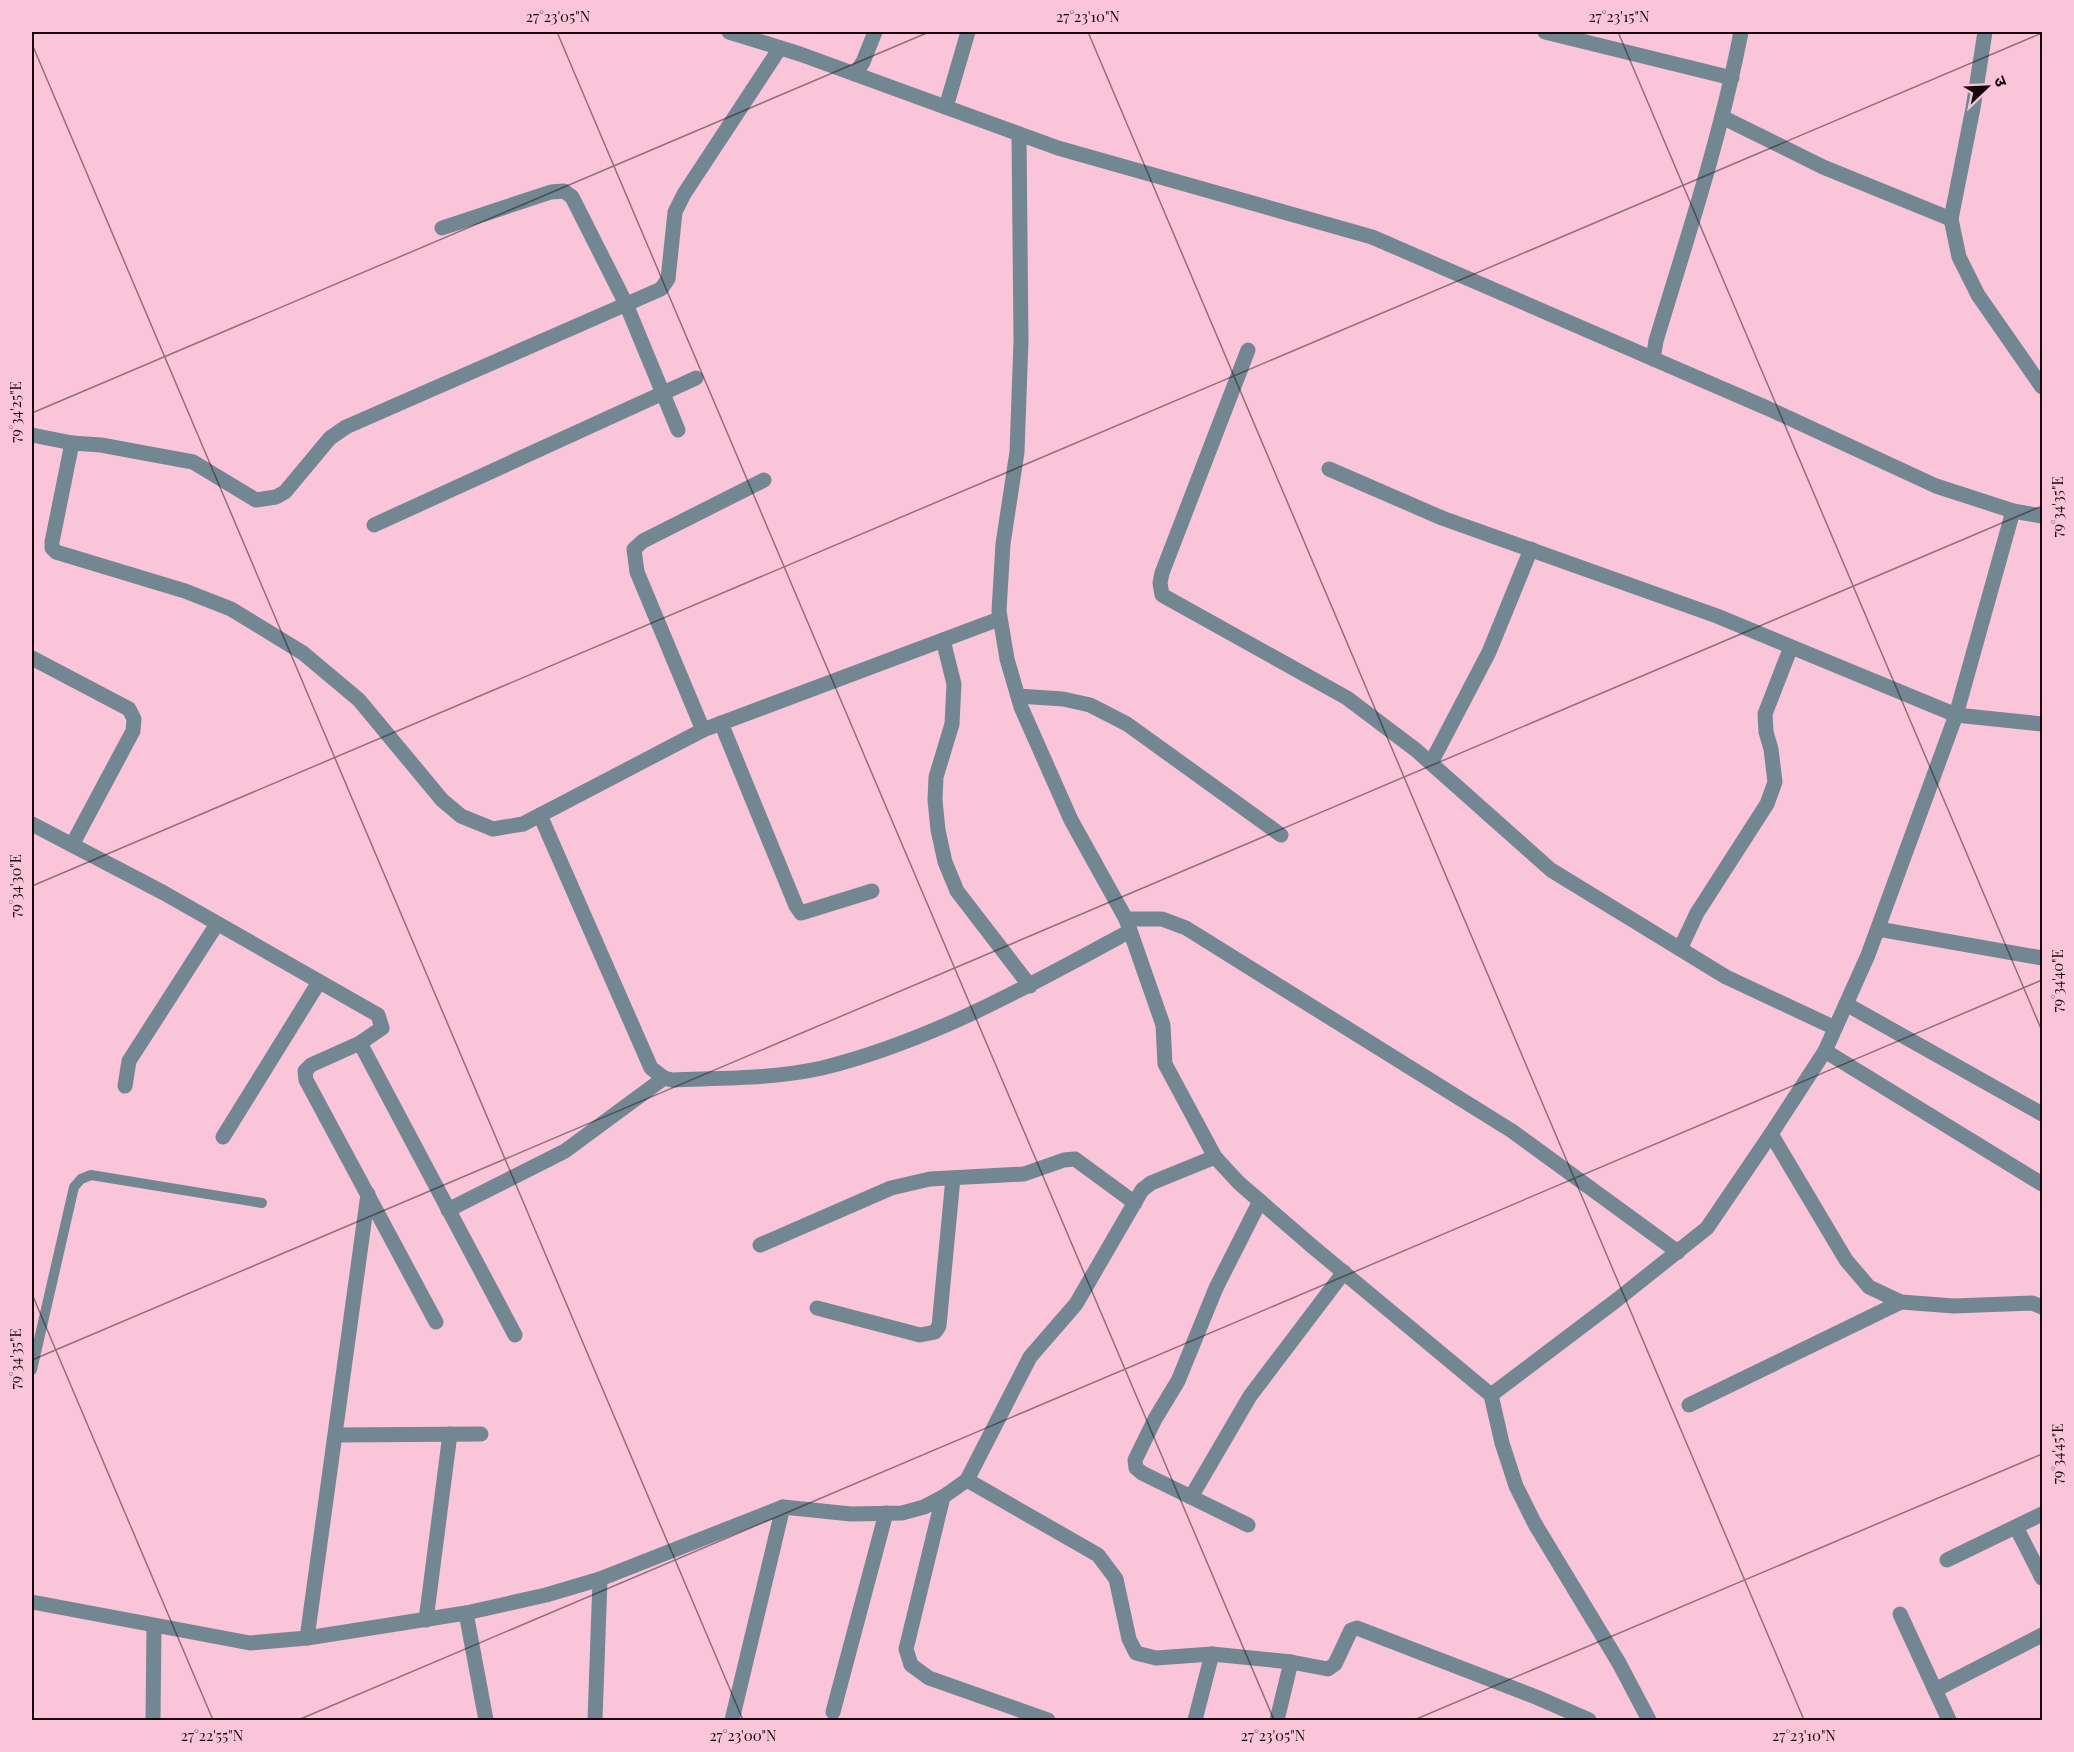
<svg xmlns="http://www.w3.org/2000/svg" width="2074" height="1752" viewBox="0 0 2074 1752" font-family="'Playfair Display','Noto Sans Devanagari',serif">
	<rect width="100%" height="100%" fill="#fac5d8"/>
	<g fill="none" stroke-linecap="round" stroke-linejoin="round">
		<!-- service -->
		<polyline stroke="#738793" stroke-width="10" points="32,1370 74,1187 81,1179 91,1175 262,1203"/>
		<!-- minor -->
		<g stroke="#738793" stroke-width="15">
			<polyline points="1545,32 1732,78"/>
			<polyline points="1985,32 1973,108 1951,219 1959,257 1978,295 2042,387"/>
			<polyline points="855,74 863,62 875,32"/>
			<polyline points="946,107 968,32"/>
			<polyline points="1722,117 1823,167 1951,219"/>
			<polyline points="1019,134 1021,341 1017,452 1003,544 999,611 1007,659 1021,707 1071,820 1126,919 1163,1025 1165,1064 1215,1157 1239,1183 1313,1247 1491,1395 1502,1443 1516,1486 1535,1524 1619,1663 1649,1720"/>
			<polyline points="442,228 551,192 564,191 572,197 626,304 678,430"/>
			<polyline points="1248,350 1162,573 1160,583 1162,595 1347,698 1416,750 1551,870 1726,977 1835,1028"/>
			<path d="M1653 359 1656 341C1687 238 1721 136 1741 32"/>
			<polyline points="32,435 72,443 101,445 193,462 256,500 276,497 285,492 330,438 346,427 661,289 668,279 675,212 684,194 780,48"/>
			<polyline points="72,443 52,542 52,548 56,552 185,591 231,609 303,653 359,700 442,800 461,816 493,829 523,824 703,730"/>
			<polyline points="1329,469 1442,518 1717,616 1956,715 2042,724"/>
			<polyline points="764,480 643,541 634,549 637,572 703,730 999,619"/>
			<polyline points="374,525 696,378"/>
			<polyline points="943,640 954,684 952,724 936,777 935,800 938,830 945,862 957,891 1030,986"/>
			<polyline points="32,658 129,709 134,719 133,731 72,845"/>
			<polyline points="1018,696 1063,699 1090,705 1127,724 1281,835"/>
			<polyline points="721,723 796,906 801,913 872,891"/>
			<polyline points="1431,763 1489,652 1531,549"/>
			<path d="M540 815 651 1068 664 1078 672 1080C721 1078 773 1079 822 1068 931 1041 1031 985 1130 931"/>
			<polyline points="32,824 164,893 378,1015 382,1028 360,1043 515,1335"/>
			<polyline points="1126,919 1162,919 1186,928 1512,1131 1678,1252"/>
			<polyline points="1878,929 2042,958"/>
			<polyline points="1680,949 1697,913 1767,804 1775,782 1771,749 1766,732 1765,714 1791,647"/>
			<polyline points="1846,1004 2042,1114"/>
			<polyline points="360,1043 311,1065 305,1071 306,1080 436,1322"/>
			<polyline points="1825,1051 2042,1184"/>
			<polyline points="125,1086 129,1061 217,924"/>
			<polyline points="1771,1134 1846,1260 1869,1287 1901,1302 1954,1306 2032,1303 2042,1307"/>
			<polyline points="223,1137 319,982"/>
			<polyline points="448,1210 565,1151 664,1078"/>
			<polyline points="760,1245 891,1188 930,1179 1024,1174 1064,1160 1075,1159 1135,1203"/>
			<polyline points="817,1308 920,1335 935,1332 939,1326 953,1178"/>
			<polyline points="1491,1395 1618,1299 1707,1228 1771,1134 1825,1051 1868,955 1956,715 2013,511"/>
			<polyline points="1689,1405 1901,1302"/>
			<polyline points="336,1435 481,1434"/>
			<polyline points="967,1480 1098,1555 1116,1579 1129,1639 1136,1653 1156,1658 1212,1654 1291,1662 1328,1669 1335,1664 1351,1630 1357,1628 1536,1697 1589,1720"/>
			<polyline points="943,1497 906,1649 911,1665 929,1678 1048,1720"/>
			<polyline points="1191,1497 1250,1396 1344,1272"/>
			<polyline points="1248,1525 1142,1473 1136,1468 1135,1460 1155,1419 1178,1381 1216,1288 1260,1201"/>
			<polyline points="2016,1527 2042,1578"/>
			<polyline points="1947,1560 2042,1514"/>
			<polyline points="32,1602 250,1643 307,1638 466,1613 546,1595 600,1579 783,1507 851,1514 902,1513 924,1507 943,1497 967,1480 1030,1357 1076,1304 1142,1190 1151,1183 1215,1157"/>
			<polyline points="466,1613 486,1720"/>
			<polyline points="1900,1614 1949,1720"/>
			<polyline points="426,1620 450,1434"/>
			<polyline points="307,1638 368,1194"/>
			<polyline points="1935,1690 2042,1635"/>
			<polyline points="833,1712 886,1513"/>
			<polyline points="153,1720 154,1626"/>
			<polyline points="595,1720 600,1579"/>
			<polyline points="732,1720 783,1507"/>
			<polyline points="1195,1720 1212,1654"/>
			<polyline points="1277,1720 1291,1662"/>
		</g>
		<!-- tertiary -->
		<polyline stroke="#738793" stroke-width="15" points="729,32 800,54 1058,148 1372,237 1767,408 1936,486 2013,511 2042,516"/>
	</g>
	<!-- ticks -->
	<path fill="none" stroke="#16060c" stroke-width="1.5" stroke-opacity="0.45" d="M557 32 1274 1720M1088 32 1804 1720M1618 32 2042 1031M32 44 743 1720M32 413 929 32M32 886 2042 33M32 1294 213 1720M32 1360 2042 506M298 1720 2042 980M1414 1720 2042 1454"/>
	<!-- border -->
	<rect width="2074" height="1752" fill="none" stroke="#fac5d8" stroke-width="66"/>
	<!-- north arrow -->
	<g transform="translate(1987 87) rotate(67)" stroke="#fac5d8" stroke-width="4.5" paint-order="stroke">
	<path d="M0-4.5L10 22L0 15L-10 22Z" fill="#16060c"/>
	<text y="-9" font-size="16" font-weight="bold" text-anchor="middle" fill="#16060c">उ</text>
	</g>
	<rect x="33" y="33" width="2008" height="1686" fill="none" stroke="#16060c" stroke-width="2"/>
	<g font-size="15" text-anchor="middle" fill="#16060c">
		<text x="558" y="22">27°23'05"N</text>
		<text x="1088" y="22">27°23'10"N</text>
		<text x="1619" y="22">27°23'15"N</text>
		<text transform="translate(16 412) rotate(-90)" y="5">79°34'25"E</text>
		<text transform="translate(2058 507) rotate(-90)" y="5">79°34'35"E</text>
		<text transform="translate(16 886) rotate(-90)" y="5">79°34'30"E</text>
		<text transform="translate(2058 981) rotate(-90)" y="5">79°34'40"E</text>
		<text transform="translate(16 1359) rotate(-90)" y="5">79°34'35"E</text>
		<text transform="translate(2058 1454) rotate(-90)" y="5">79°34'45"E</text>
		<text x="212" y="1741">27°22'55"N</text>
		<text x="743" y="1741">27°23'00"N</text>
		<text x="1273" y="1741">27°23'05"N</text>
		<text x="1804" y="1741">27°23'10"N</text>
	</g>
</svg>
